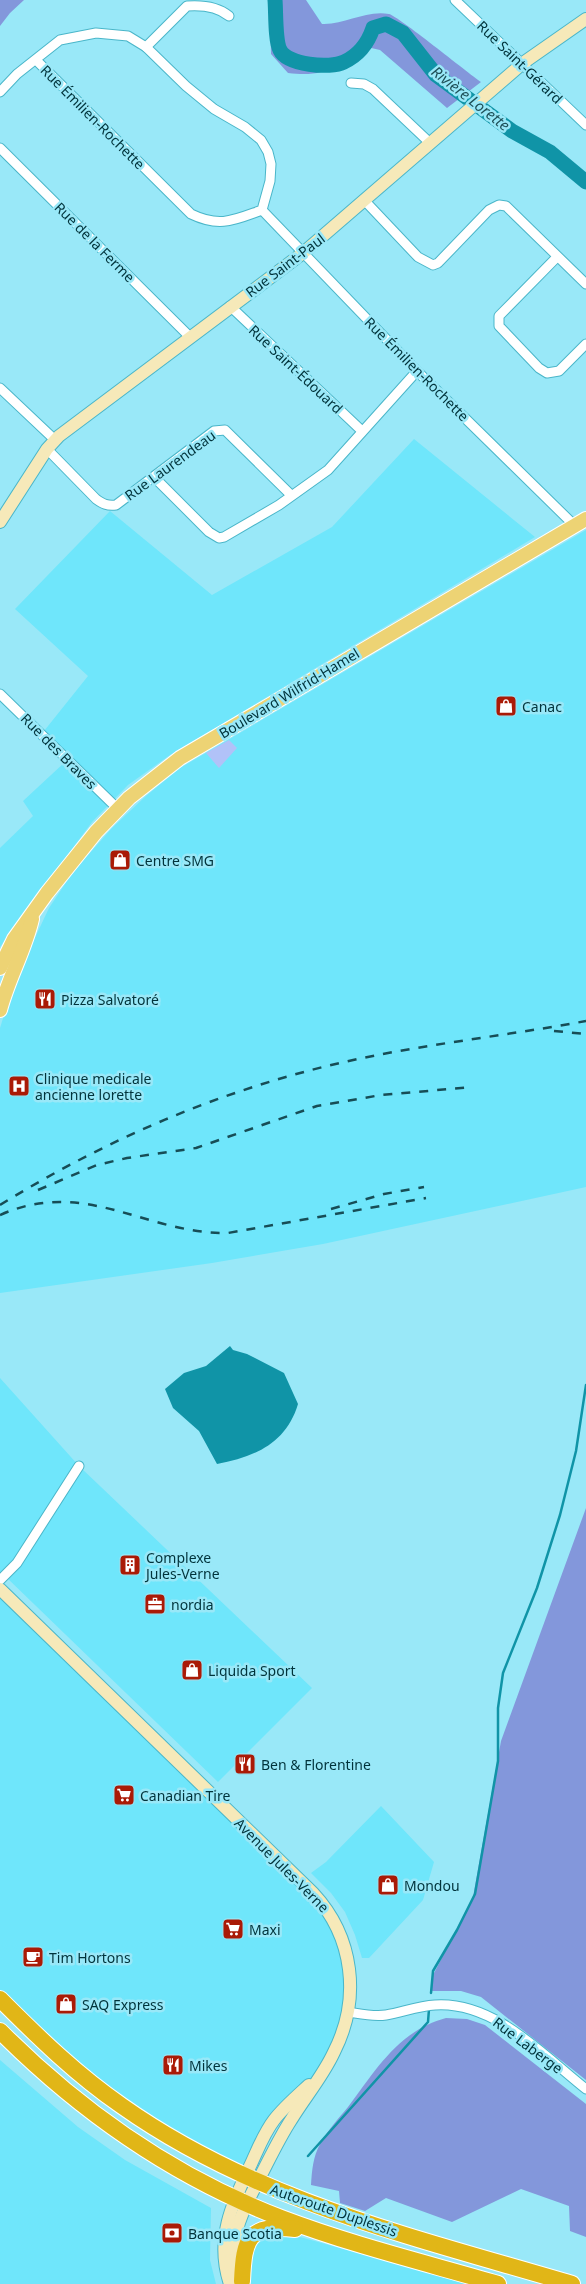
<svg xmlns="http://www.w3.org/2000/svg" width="586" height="2284" viewBox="0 0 586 2284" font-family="'Noto Sans',sans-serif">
	<rect width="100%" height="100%" fill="#99e8f8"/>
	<!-- built -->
	<g fill="#6fe6fb">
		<polygon points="414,439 535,537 170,755 128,785 92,822 0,947 0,848 33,816 23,801 65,762 40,736 88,676 15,609 110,511 212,595 332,527"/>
		<polygon points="586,530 586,1187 323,1244 212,1263 0,1293 0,1028 8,1002 32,944 49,908 73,872 112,828 146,796 180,768"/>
		<polygon points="0,1378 79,1466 312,1688 218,1782 5,1576 0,1580"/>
		<polygon points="0,1589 327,1910 350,1987 332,2058 296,2096 244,2177 175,2141 0,1999"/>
		<polygon points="381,1806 434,1862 423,1900 369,1958 362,1958 355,1935 345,1912 331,1893 311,1873 326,1862"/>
		<polygon points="0,2060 78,2127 125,2160 211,2208 210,2260 216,2284 0,2284"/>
		<polygon points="282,2232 470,2284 251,2284 247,2268 252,2242"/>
	</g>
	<!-- green -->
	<polygon fill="#b1c2f8" points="229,740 237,748 219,768 206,753"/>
	<!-- forest -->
	<g fill="#8397db">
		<polygon points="0,0 24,0 10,13 0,26"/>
		<path d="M270 0H306L322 24C345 25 365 10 389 14 398 16 468 73 481 82L447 108 380 50 367 47C335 65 328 78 288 73L271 54Z"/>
		<polygon points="586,1508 586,2080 481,1997 461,1991 432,1991 432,1977 473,1897 501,1741"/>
		<path d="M446 2018 467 2019 485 2025 586 2104V2237L570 2231 569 2206 521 2189 452 2222 386 2198 365 2211 340 2203 339 2191 311 2185C312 2170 313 2157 320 2144 327 2131 339 2118 348 2107 376 2070 398 2031 446 2018Z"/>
	</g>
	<!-- water -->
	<path fill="#1094a7" d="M230 1346 233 1350 247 1354 284 1373 298 1404C286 1444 254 1457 217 1464L199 1431 173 1408 165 1389 184 1373 206 1366Z"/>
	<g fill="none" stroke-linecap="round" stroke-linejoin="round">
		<!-- stream -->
		<g stroke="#1094a7" stroke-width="2.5">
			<polyline points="431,1993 433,1971 457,1930 475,1894 498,1761 498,1708 503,1673 537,1588 560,1515 576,1451 586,1385"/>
			<polyline points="308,2156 428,2022 429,2009"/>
		</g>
		<!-- river -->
		<path stroke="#1094a7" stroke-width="15" d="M275 0C276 11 275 41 280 50 287 65 330 69 344 62 359 55 368 43 373 28L386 24 403 33 436 75 512 131 550 152 586 182"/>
		<!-- street casing -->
		<g stroke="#4ab6c9" stroke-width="11">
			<g id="street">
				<polyline points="455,0 586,125"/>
				<path d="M146 47 187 6C201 5 217 6 229 16"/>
				<polyline points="351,83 364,84 373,89 429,142"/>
				<path d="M0 92 17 74 60 40 96 33 128 36 146 47 186 86 214 109 245 127 261 140 268 152 271 164 270 181 262 210C234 220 220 228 191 214L36 60"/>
				<polyline points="0,148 189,336"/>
				<polyline points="365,201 418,257 433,265 438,263 489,210 499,205 506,206 586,284"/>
				<polyline points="262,210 417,371 575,526"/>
				<polyline points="557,257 499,316 499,326 539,368 547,373 559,371 586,344"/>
				<polyline points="230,306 362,431"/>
				<polyline points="0,388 55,440"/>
				<path d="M47 449 96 499C103 504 107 506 116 505L214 431 225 430 291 495"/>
				<polyline points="154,477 209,532 219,538 224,537 279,505 328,470 417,371"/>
				<polyline points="0,694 118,809"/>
				<polyline points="0,1580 17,1563 79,1466"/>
				<path d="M348 2012C361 2014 373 2017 386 2015 403 2012 418 2006 435 2005 494 2001 543 2055 586 2089"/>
			</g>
		</g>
		<!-- secondary casing -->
		<g stroke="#4ab6c9" stroke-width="14">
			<g id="secondary">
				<polyline points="0,522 47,449 59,436 303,253 523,63 586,19"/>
				<path d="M0 1589 313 1893C354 1937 361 1999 334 2052 323 2076 305 2097 291 2120 278 2140 268 2162 257 2183 242 2212 225 2244 240 2277"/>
				<path d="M230 2284C215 2240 232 2203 251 2164 258 2149 264 2133 274 2120 284 2107 297 2096 309 2085"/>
			</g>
		</g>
		<!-- primary casing -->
		<g stroke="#fff" stroke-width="16">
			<g id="primary">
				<polyline points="0,968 14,939 47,893 96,832 129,798 180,758 586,519"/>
				<path d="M0 1010C8 979 25 950 32 919"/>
			</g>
		</g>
		<!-- highway casing -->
		<g stroke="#fff" stroke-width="18">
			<g id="highway">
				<path d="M0 1999C39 2038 77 2075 122 2106 256 2201 417 2238 572 2284"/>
				<path d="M0 2031C81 2112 174 2177 281 2218 352 2245 426 2263 498 2284"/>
				<path d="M242 2281C244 2238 248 2224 295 2229"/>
			</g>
		</g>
		<!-- street -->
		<use href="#street" stroke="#fff" stroke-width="9"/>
		<!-- secondary -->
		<use href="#secondary" stroke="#f6e9b9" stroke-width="12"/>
		<!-- primary -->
		<use href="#primary" stroke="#edd374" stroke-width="14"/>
		<!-- highway -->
		<use href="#highway" stroke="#e1b617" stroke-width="16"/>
		<!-- rail -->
		<g stroke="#174d56" stroke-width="2.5" stroke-dasharray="9 9" stroke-linecap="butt">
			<polyline points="554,1031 586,1034"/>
			<polyline points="38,1190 97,1165 127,1158 196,1148 317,1106 381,1095 473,1087"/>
			<path d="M0 1205C107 1139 221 1090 344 1062 424 1044 505 1036 586 1021"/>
			<polyline points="331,1209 384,1194 424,1187"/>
			<path d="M0 1215C86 1177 144 1234 228 1233L426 1198"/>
		</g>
	</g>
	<!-- icons -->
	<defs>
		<g id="shop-square" transform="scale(1.125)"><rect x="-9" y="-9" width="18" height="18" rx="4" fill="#aa1a06" stroke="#99e8f8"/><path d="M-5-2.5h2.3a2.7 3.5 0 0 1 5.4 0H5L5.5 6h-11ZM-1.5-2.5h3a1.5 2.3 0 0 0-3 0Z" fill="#fff"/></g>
		<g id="restaurant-square" transform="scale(1.125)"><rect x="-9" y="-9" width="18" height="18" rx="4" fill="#aa1a06" stroke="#99e8f8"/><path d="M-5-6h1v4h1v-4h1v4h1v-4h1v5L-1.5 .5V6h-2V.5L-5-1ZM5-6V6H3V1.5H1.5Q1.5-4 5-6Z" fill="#fff"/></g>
		<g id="hospital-square" transform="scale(1.125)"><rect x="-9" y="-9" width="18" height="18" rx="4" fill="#aa1a06" stroke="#99e8f8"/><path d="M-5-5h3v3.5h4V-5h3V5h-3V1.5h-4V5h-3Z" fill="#fff"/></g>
		<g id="building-square" transform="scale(1.125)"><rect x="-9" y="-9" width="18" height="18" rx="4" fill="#aa1a06" stroke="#99e8f8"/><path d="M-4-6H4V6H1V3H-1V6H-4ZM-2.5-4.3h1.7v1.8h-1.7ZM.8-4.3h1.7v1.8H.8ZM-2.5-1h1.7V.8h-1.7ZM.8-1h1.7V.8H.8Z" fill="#fff"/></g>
		<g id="office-square" transform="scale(1.125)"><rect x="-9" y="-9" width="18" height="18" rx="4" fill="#aa1a06" stroke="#99e8f8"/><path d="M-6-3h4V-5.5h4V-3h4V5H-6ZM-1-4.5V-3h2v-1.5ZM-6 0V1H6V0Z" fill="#fff"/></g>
		<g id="supermarket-square" transform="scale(1.125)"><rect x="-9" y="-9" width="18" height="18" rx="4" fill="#aa1a06" stroke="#99e8f8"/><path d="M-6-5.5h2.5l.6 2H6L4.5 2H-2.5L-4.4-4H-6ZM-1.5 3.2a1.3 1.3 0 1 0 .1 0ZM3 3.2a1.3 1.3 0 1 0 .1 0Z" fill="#fff"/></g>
		<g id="cafe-square" transform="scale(1.125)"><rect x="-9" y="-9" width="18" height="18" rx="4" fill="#aa1a06" stroke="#99e8f8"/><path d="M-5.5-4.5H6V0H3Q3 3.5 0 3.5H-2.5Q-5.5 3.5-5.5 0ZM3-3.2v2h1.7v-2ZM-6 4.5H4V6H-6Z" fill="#fff"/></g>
		<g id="bank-square" transform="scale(1.125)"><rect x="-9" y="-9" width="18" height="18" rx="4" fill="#aa1a06" stroke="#99e8f8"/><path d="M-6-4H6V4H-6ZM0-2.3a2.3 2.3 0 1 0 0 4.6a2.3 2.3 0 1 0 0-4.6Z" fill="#fff"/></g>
	</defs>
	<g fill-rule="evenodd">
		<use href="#shop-square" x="506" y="706"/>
		<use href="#shop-square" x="120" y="860"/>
		<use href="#restaurant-square" x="45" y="999"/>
		<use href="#hospital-square" x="19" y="1086"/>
		<use href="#building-square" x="130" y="1565"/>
		<use href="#office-square" x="155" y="1604"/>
		<use href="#shop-square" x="192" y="1670"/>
		<use href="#restaurant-square" x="245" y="1764"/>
		<use href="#supermarket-square" x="124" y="1795"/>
		<use href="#shop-square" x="388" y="1885"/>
		<use href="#supermarket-square" x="233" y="1929"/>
		<use href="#cafe-square" x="33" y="1957"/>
		<use href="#shop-square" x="66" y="2004"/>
		<use href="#restaurant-square" x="173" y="2065"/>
		<use href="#bank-square" x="172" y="2233"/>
	</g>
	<g text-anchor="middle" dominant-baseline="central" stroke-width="5" stroke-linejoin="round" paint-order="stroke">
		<!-- street labels -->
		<g font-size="14" fill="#01333b" stroke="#99e8f8">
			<text transform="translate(520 62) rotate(44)">Rue Saint-Gérard</text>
			<text transform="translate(93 117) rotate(45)">Rue Émilien-Rochette</text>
			<text transform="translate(95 242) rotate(45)">Rue de la Ferme</text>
			<text transform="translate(285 265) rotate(-37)">Rue Saint-Paul</text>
			<text transform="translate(296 369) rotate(43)">Rue Saint-Édouard</text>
			<text transform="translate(417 369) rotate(45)">Rue Émilien-Rochette</text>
			<text transform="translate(170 465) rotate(-36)">Rue Laurendeau</text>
			<text transform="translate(289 693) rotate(-31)">Boulevard Wilfrid-Hamel</text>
			<text transform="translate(59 751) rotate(45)">Rue des Braves</text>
			<text transform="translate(282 1865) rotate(45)">Avenue Jules-Verne</text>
			<text transform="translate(528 2045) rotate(37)">Rue Laberge</text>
			<text transform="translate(334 2210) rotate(19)">Autoroute Duplessis</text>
		</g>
		<!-- poi labels -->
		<g font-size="14" fill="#01333b" stroke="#99e8f8" text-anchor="start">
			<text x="522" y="706">Canac</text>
			<text x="136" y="860">Centre SMG</text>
			<text x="61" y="999">Pizza Salvatoré</text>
			<text x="35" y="1078">Clinique medicale<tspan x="35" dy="16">ancienne lorette</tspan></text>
			<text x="146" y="1557">Complexe<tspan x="146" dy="16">Jules-Verne</tspan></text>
			<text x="171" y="1604">nordia</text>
			<text x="208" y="1670">Liquida Sport</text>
			<text x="261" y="1764">Ben &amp; Florentine</text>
			<text x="140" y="1795">Canadian Tire</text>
			<text x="404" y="1885">Mondou</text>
			<text x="249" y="1929">Maxi</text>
			<text x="49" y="1957">Tim Hortons</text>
			<text x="82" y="2004">SAQ Express</text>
			<text x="189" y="2065">Mikes</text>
			<text x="188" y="2233">Banque Scotia</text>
		</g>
		<!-- water labels -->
		<g font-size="15" font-style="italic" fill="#1f5058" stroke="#99e8f8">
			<text transform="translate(471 98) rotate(38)">Rivière Lorette</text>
		</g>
	</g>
</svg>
